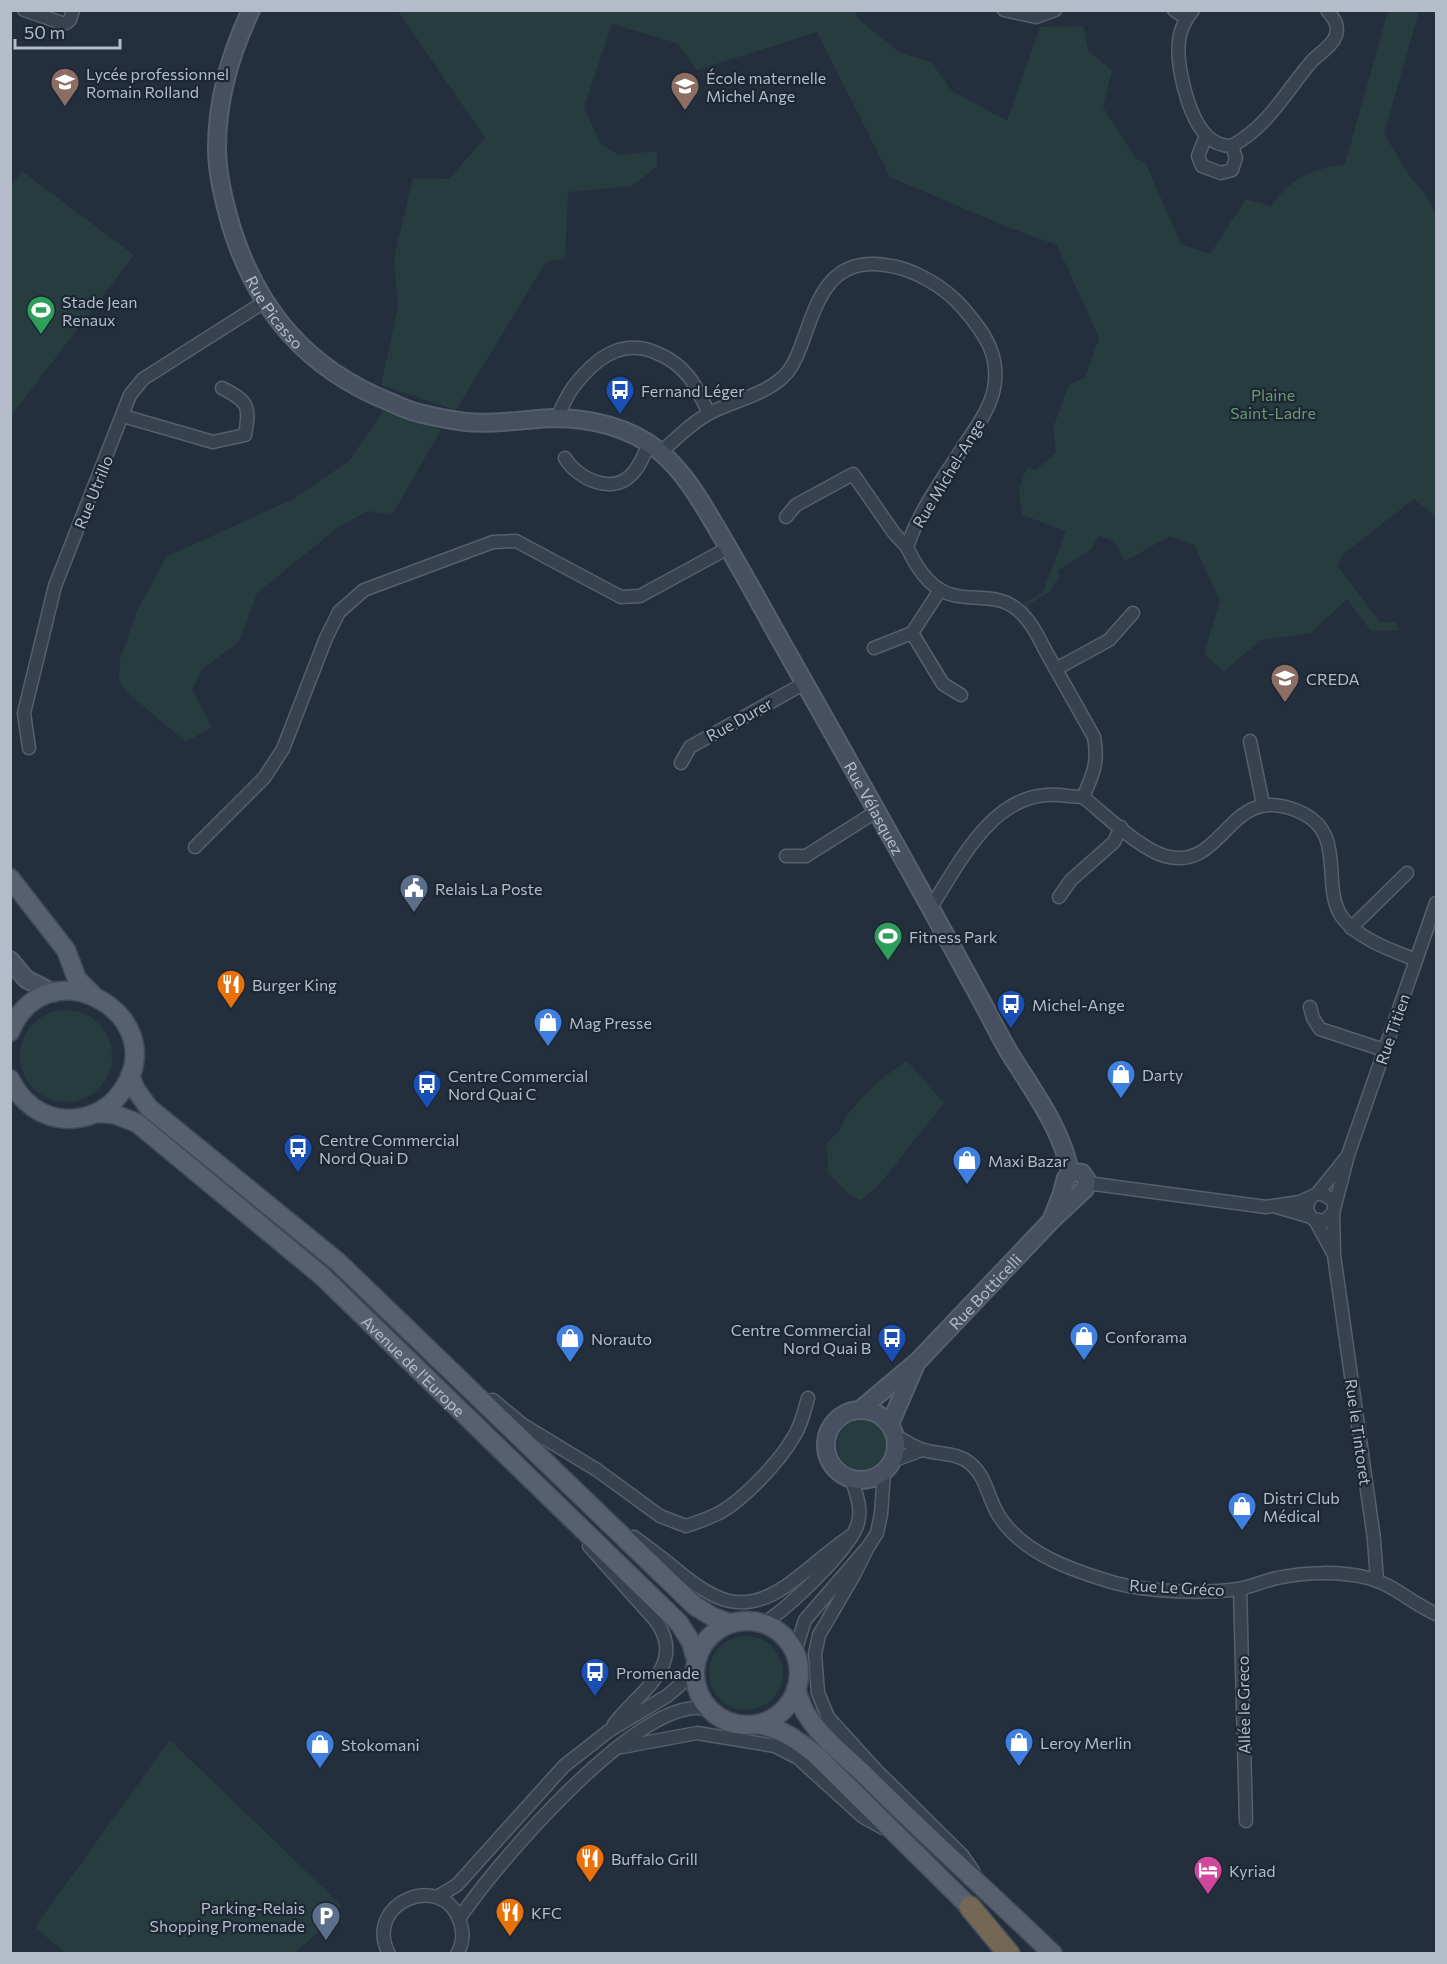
<svg xmlns="http://www.w3.org/2000/svg" width="1447" height="1964" viewBox="0 0 1447 1964" font-family="Commissioner,sans-serif">
	<rect width="100%" height="100%" fill="#242f3e"/>
	<!-- green -->
	<g fill="#263c3f">
		<path d="M398 11H854L862 22 900 53 931 62 952 91 1007 121 1040 27 1083 26 1088 51 1112 70 1103 107 1136 159 1145 162 1181 244 1210 254 1246 199 1271 206C1292 178 1311 169 1345 164L1388 11H1419L1384 134 1409 175 1427 197 1436 216V517L1414 499 1342 555 1338 567 1380 622H1395L1400 630 1371 631 1347 599 1311 633 1261 640 1224 671 1204 654 1220 600 1194 545 1170 536 1125 561 1114 541 1099 536 1090 550 1057 571 1059 577 1051 591 1028 605 1030 611 1023 604 1043 592 1066 531 1022 515 1019 489 1027 467 1036 470 1056 453 1053 428 1069 384 1085 378 1099 338 1057 245 1010 228 890 177 817 32 697 70 677 43 612 24 584 107 601 145 620 155 657 151V166L632 186 568 192 565 259 546 262 456 410 381 385 398 308 394 258 413 178 449 179 485 138Z"/>
		<polygon points="22,171 134,255 11,416 11,186"/>
		<polygon points="383,411 441,430 392,515 368,511 340,526 257,593 239,642 202,669 192,690 212,727 186,742 130,695 119,681 120,659 137,611 166,557 293,499 349,461"/>
		<circle cx="66" cy="1056" r="46"/>
		<polygon points="907,1061 944,1103 878,1186 861,1200 850,1195 828,1173 827,1143 839,1131 845,1118 862,1097 881,1079"/>
		<circle cx="862" cy="1445" r="25"/>
		<circle cx="746" cy="1673" r="37"/>
		<polygon points="170,1740 341,1905 327,1924 295,1953 65,1953 35,1927"/>
	</g>
	<g fill="none" stroke-linecap="round" stroke-linejoin="round">
		<!-- street casing -->
		<g stroke="#565f6c" stroke-width="15">
			<g id="street">
				<polyline points="24,10 62,23 66,23 70,20 73,10"/>
				<polyline points="1004,10 1036,17 1055,10"/>
				<polyline points="1174,10 1186,18"/>
				<path d="M1193 10C1187 18 1182 25 1180 35 1174 61 1188 117 1207 136 1214 143 1222 146 1232 146 1270 124 1284 94 1311 62 1319 53 1332 47 1336 35 1339 24 1334 19 1327 10"/>
				<polyline points="1206,136 1198,156 1202,166 1221,173 1232,170 1236,158 1232,146"/>
				<path d="M123 416 213 442 245 435C250 406 249 402 222 388"/>
				<path d="M557 418C562 407 567 395 574 386 585 372 599 357 616 351 642 341 673 357 689 377 697 387 703 402 709 413"/>
				<path d="M661 452C676 439 692 422 710 413 733 401 764 395 783 377 792 369 797 357 801 346 817 302 828 257 885 265 913 268 945 287 963 308 985 333 1002 358 993 393 988 411 977 426 967 441 946 475 920 508 907 547 916 567 931 590 953 595 977 601 999 593 1019 611 1033 623 1040 641 1049 657 1064 684 1079 710 1094 737 1099 762 1093 775 1083 797"/>
				<path d="M565 458C576 477 610 495 630 476 639 468 644 455 649 444"/>
				<polyline points="786,517 796,505 853,474 894,533 907,547"/>
				<polyline points="940,590 912,633 943,684 961,695"/>
				<polyline points="874,648 912,633"/>
				<polyline points="1056,669 1109,640 1133,613"/>
				<polyline points="1250,741 1263,804"/>
				<polyline points="29,748 24,713 55,586 130,395 143,379 264,302"/>
				<polyline points="681,763 690,747 805,683"/>
				<path d="M1083 797C1104 814 1140 849 1165 856 1226 873 1227 779 1300 812 1348 833 1320 886 1342 917 1358 939 1391 950 1416 960"/>
				<polyline points="195,847 264,778 283,749 326,638 339,612 364,590 493,542 516,541 621,597 640,596 728,548"/>
				<polyline points="786,856 806,856 877,811"/>
				<polyline points="1059,897 1071,880 1114,842 1121,827"/>
				<path d="M931 907C958 866 989 799 1046 795 1058 794 1071 797 1083 797"/>
				<polyline points="1351,928 1407,873"/>
				<polyline points="1310,1007 1313,1018 1320,1029 1384,1050"/>
				<polyline points="1087,1183 1266,1207 1300,1202 1317,1194 1323,1194 1332,1200 1334,1206"/>
				<polyline points="1317,1194 1346,1158"/>
				<path d="M1310 1199C1306 1206 1306 1213 1313 1219L1324 1221 1333 1213"/>
				<polyline points="1277,1207 1311,1217"/>
				<polyline points="1315,1220 1334,1255 1374,1539 1377,1581"/>
				<polyline points="1334,1251 1333,1213 1348,1155 1436,903"/>
				<path d="M493 1400 523 1425 597 1470 660 1516 686 1526C698 1522 710 1518 721 1512 745 1498 779 1462 793 1438 801 1426 804 1412 808 1398"/>
				<path d="M895 1436C905 1440 914 1448 924 1450 940 1455 957 1452 971 1464 987 1478 988 1499 999 1516 1023 1554 1074 1571 1115 1583 1149 1592 1203 1594 1238 1589 1251 1587 1264 1581 1277 1578 1306 1572 1340 1571 1368 1578 1393 1584 1413 1604 1436 1614"/>
				<polyline points="892,1461 922,1450"/>
				<path d="M634 1537C649 1548 664 1559 678 1571 714 1601 743 1616 786 1586 809 1570 829 1550 852 1535"/>
				<path d="M589 1546 655 1620C689 1665 638 1692 614 1724"/>
				<polyline points="868,1547 854,1575 819,1635 815,1654 818,1693 828,1717 875,1769 962,1855 973,1871"/>
				<polyline points="1240,1589 1246,1821"/>
				<path d="M764 1623C787 1609 851 1549 858 1523 862 1507 856 1493 851 1478"/>
				<polyline points="795,1652 805,1620 868,1547 877,1533 881,1514 884,1472"/>
				<polyline points="622,1747 697,1733 775,1746 798,1758 863,1817 883,1828"/>
				<polyline points="437,1897 457,1885 564,1766 610,1730 667,1696 688,1678 694,1668"/>
				<path d="M459 1919C494 1866 633 1704 699 1708 703 1708 708 1711 712 1712"/>
				<path d="M389 1954C362 1902 444 1870 460 1922 464 1933 463 1944 457 1954"/>
			</g>
		</g>
		<!-- secondary casing -->
		<g stroke="#565f6c" stroke-width="20">
			<g id="secondary">
				<path id="s1" d="M251 10C230 54 217 99 217 148 217 174 224 201 231 226 257 310 307 369 390 402 399 406 409 411 419 413 434 417 451 420 466 422 495 425 525 419 554 418 590 418 629 427 658 450 685 472 702 503 719 532 740 567 759 602 778 636 849 761 919 886 987 1011 996 1028 1004 1045 1014 1060 1036 1095 1063 1132 1070 1173"/>
				<polyline points="10,960 26,979 53,993"/>
				<path id="s2" d="M861 1409 918 1361 1051 1221 1085 1189 1087 1180 1082 1173 1073 1172 1066 1178 1061 1196 1051 1221"/>
				<circle cx="861" cy="1445" r="35"/>
				<polyline points="890,1424 916,1364"/>
			</g>
		</g>
		<!-- primary casing -->
		<g stroke="#414a57" stroke-width="21">
			<g id="primary">
				<polyline points="10,878 66,950 77,979 93,995"/>
				<path d="M10 1032C47 941 180 1018 119 1095 107 1111 87 1119 67 1119 41 1118 21 1102 10 1079"/>
				<polyline points="130,1076 136,1090 149,1108 338,1262 695,1606 713,1617 729,1623"/>
				<path id="s3" d="M97 1113 114 1114 137 1123 322 1276 679 1623 691 1642 696 1659"/>
				<circle cx="747" cy="1673" r="52"/>
				<path d="M796 1689C799 1699 802 1709 809 1718 823 1740 848 1758 867 1777 927 1837 991 1894 1053 1954"/>
				<path d="M757 1724C781 1728 796 1739 815 1754L980 1917"/>
			</g>
		</g>
		<!-- highway casing -->
		<g stroke="#434c59" stroke-width="24">
			<polyline id="highway" points="970,1907 1009,1954"/>
		</g>
		<!-- street -->
		<use href="#street" stroke="#38414e" stroke-width="12"/>
		<!-- secondary -->
		<use href="#secondary" stroke="#465061" stroke-width="16"/>
		<!-- primary -->
		<use href="#primary" stroke="#56606e" stroke-width="18"/>
		<!-- highway -->
		<use href="#highway" stroke="#746855" stroke-width="21"/>
	</g>
	<!-- icons -->
	<defs>
		<g id="school-pin" transform="scale(1.5)"><path d="M0 17L-7.5 6A9.5 9.5 0 1 1 7.5 6Z" fill="#8d6e63" stroke="#1d2633"/><path d="M0-5L7-2L0 1L-7-2ZM-4 1L0 2.5L4 1V4Q0 6-4 4Z" fill="#fff"/></g>
		<g id="stadium-pin" transform="scale(1.5)"><path d="M0 17L-7.5 6A9.5 9.5 0 1 1 7.5 6Z" fill="#2e9e5b" stroke="#1d2633"/><path d="M0-5a6.5 5 0 1 0 0 10a6.5 5 0 1 0 0-10ZM-3.5-1.8h7v3.6h-7Z" fill="#fff"/></g>
		<g id="bus-pin" transform="scale(1.5)"><path d="M0 17L-7.5 6A9.5 9.5 0 1 1 7.5 6Z" fill="#1a4fb4" stroke="#1d2633"/><path d="M-5-6H5V4H4V6H2V4H-2V6H-4V4H-5ZM-3.5-4V0h7V-4ZM-3.5 1.2v1.5H-2V1.2ZM2 1.2v1.5H3.5V1.2Z" fill="#fff"/></g>
		<g id="civic-pin" transform="scale(1.5)"><path d="M0 17L-7.5 6A9.5 9.5 0 1 1 7.5 6Z" fill="#5c6f8a" stroke="#1d2633"/><path d="M-.6-6.5H3V-4.5H.6V-3L4-1V1h2V6H-6V1h2V-1L-.6-3ZM-1.2 2.5V6h2.4V2.5Z" fill="#fff"/></g>
		<g id="restaurant-pin" transform="scale(1.5)"><path d="M0 17L-7.5 6A9.5 9.5 0 1 1 7.5 6Z" fill="#e8710a" stroke="#1d2633"/><path d="M-5-6h1v4h1v-4h1v4h1v-4h1v5L-1.5 .5V6h-2V.5L-5-1ZM5-6V6H3V1.5H1.5Q1.5-4 5-6Z" fill="#fff"/></g>
		<g id="shop-pin" transform="scale(1.5)"><path d="M0 17L-7.5 6A9.5 9.5 0 1 1 7.5 6Z" fill="#3f7fe0" stroke="#1d2633"/><path d="M-5-2.5h2.3a2.7 3.5 0 0 1 5.4 0H5L5.5 6h-11ZM-1.5-2.5h3a1.5 2.3 0 0 0-3 0Z" fill="#fff"/></g>
		<g id="hotel-pin" transform="scale(1.5)"><path d="M0 17L-7.5 6A9.5 9.5 0 1 1 7.5 6Z" fill="#d1479c" stroke="#1d2633"/><path d="M-6-4.5h1.5V1H6V5H4.5V3h-9V5H-6ZM-4 0a1.8 1.8 0 1 1 3.6 0ZM.5 0V-2.5h3Q6-2.5 6 0Z" fill="#fff"/></g>
		<g id="parking-pin" transform="scale(1.5)"><path d="M0 17L-7.5 6A9.5 9.5 0 1 1 7.5 6Z" fill="#5c6f8a" stroke="#1d2633"/><path d="M-3.5-5.5H1a3.5 3.5 0 0 1 0 7H-1V5.5H-3.5ZM-1-3.4V-.6H.8a1.4 1.4 0 0 0 0-2.8Z" fill="#fff"/></g>
	</defs>
	<g fill-rule="evenodd">
		<use href="#school-pin" x="65" y="82"/>
		<use href="#school-pin" x="685" y="86"/>
		<use href="#stadium-pin" x="41" y="310"/>
		<use href="#bus-pin" x="620" y="390"/>
		<use href="#school-pin" x="1285" y="678"/>
		<use href="#civic-pin" x="414" y="888"/>
		<use href="#stadium-pin" x="888" y="936"/>
		<use href="#restaurant-pin" x="231" y="984"/>
		<use href="#bus-pin" x="1011" y="1004"/>
		<use href="#shop-pin" x="548" y="1022"/>
		<use href="#shop-pin" x="1121" y="1074"/>
		<use href="#bus-pin" x="427" y="1084"/>
		<use href="#bus-pin" x="298" y="1148"/>
		<use href="#shop-pin" x="967" y="1160"/>
		<use href="#shop-pin" x="1084" y="1336"/>
		<use href="#shop-pin" x="570" y="1338"/>
		<use href="#bus-pin" x="892" y="1338"/>
		<use href="#shop-pin" x="1242" y="1506"/>
		<use href="#bus-pin" x="595" y="1672"/>
		<use href="#shop-pin" x="1019" y="1742"/>
		<use href="#shop-pin" x="320" y="1744"/>
		<use href="#restaurant-pin" x="590" y="1858"/>
		<use href="#hotel-pin" x="1208" y="1870"/>
		<use href="#restaurant-pin" x="510" y="1912"/>
		<use href="#parking-pin" x="326" y="1916"/>
	</g>
	<g text-anchor="middle" dominant-baseline="central" stroke-width="4.5" stroke-linejoin="round" paint-order="stroke">
		<!-- poi labels -->
		<g font-size="16" fill="#b4bcc9" stroke="#1d2633" text-anchor="start">
			<text x="86" y="73">Lycée professionnel<tspan x="86" dy="18">Romain Rolland</tspan></text>
			<text x="706" y="77">École maternelle<tspan x="706" dy="18">Michel Ange</tspan></text>
			<text x="62" y="301">Stade Jean<tspan x="62" dy="18">Renaux</tspan></text>
			<text x="641" y="390">Fernand Léger</text>
			<text x="1306" y="678">CREDA</text>
			<text x="435" y="888">Relais La Poste</text>
			<text x="909" y="936">Fitness Park</text>
			<text x="252" y="984">Burger King</text>
			<text x="1032" y="1004">Michel-Ange</text>
			<text x="569" y="1022">Mag Presse</text>
			<text x="1142" y="1074">Darty</text>
			<text x="448" y="1075">Centre Commercial<tspan x="448" dy="18">Nord Quai C</tspan></text>
			<text x="319" y="1139">Centre Commercial<tspan x="319" dy="18">Nord Quai D</tspan></text>
			<text x="988" y="1160">Maxi Bazar</text>
			<text x="871" y="1329" text-anchor="end">Centre Commercial<tspan x="871" dy="18">Nord Quai B</tspan></text>
			<text x="1105" y="1336">Conforama</text>
			<text x="591" y="1338">Norauto</text>
			<text x="1263" y="1497">Distri Club<tspan x="1263" dy="18">Médical</tspan></text>
			<text x="616" y="1672">Promenade</text>
			<text x="1040" y="1742">Leroy Merlin</text>
			<text x="341" y="1744">Stokomani</text>
			<text x="611" y="1858">Buffalo Grill</text>
			<text x="1229" y="1870">Kyriad</text>
			<text x="305" y="1907" text-anchor="end">Parking-Relais<tspan x="305" dy="18">Shopping Promenade</tspan></text>
			<text x="531" y="1912">KFC</text>
		</g>
		<!-- street labels -->
		<g font-size="16" fill="#b4bcc9" stroke="#1d2633">
			<text stroke="none"><textPath href="#s1" startOffset="320">Rue Picasso</textPath></text>
			<text transform="translate(948 473) rotate(-59)">Rue Michel-Ange</text>
			<text transform="translate(93 492) rotate(-68)">Rue Utrillo</text>
			<text transform="translate(739 719) rotate(-29)">Rue Durer</text>
			<text stroke="none"><textPath href="#s1" startOffset="1166">Rue Vélasquez</textPath></text>
			<text transform="translate(1392 1029) rotate(-71)">Rue Titien</text>
			<text stroke="none"><textPath href="#s2" startOffset="171">Rue Botticelli</textPath></text>
			<text stroke="none"><textPath href="#s3" startOffset="410">Avenue de l'Europe</textPath></text>
			<text transform="translate(1359 1432) rotate(82)">Rue le Tintoret</text>
			<text transform="translate(1177 1587) rotate(3)">Rue Le Gréco</text>
			<text transform="translate(1243 1705) rotate(-91)">Allée le Greco</text>
		</g>
		<!-- park labels -->
		<g font-size="16" fill="#6b9a76" stroke="#1d2633">
			<text x="1273" y="394">Plaine<tspan x="1273" dy="18">Saint-Ladre</tspan></text>
		</g>
	</g>
	<!-- border -->
	<rect width="1447" height="1964" fill="none" stroke="#b4bcc9" stroke-width="24"/>
	<!-- scale -->
	<path d="M15 39v9h105v-9" fill="none" stroke="#b4bcc9" stroke-width="3"/>
	<text x="24" y="39" font-size="18" fill="#b4bcc9" stroke="#1d2633" stroke-width="4.5" paint-order="stroke">50 m</text>
</svg>
